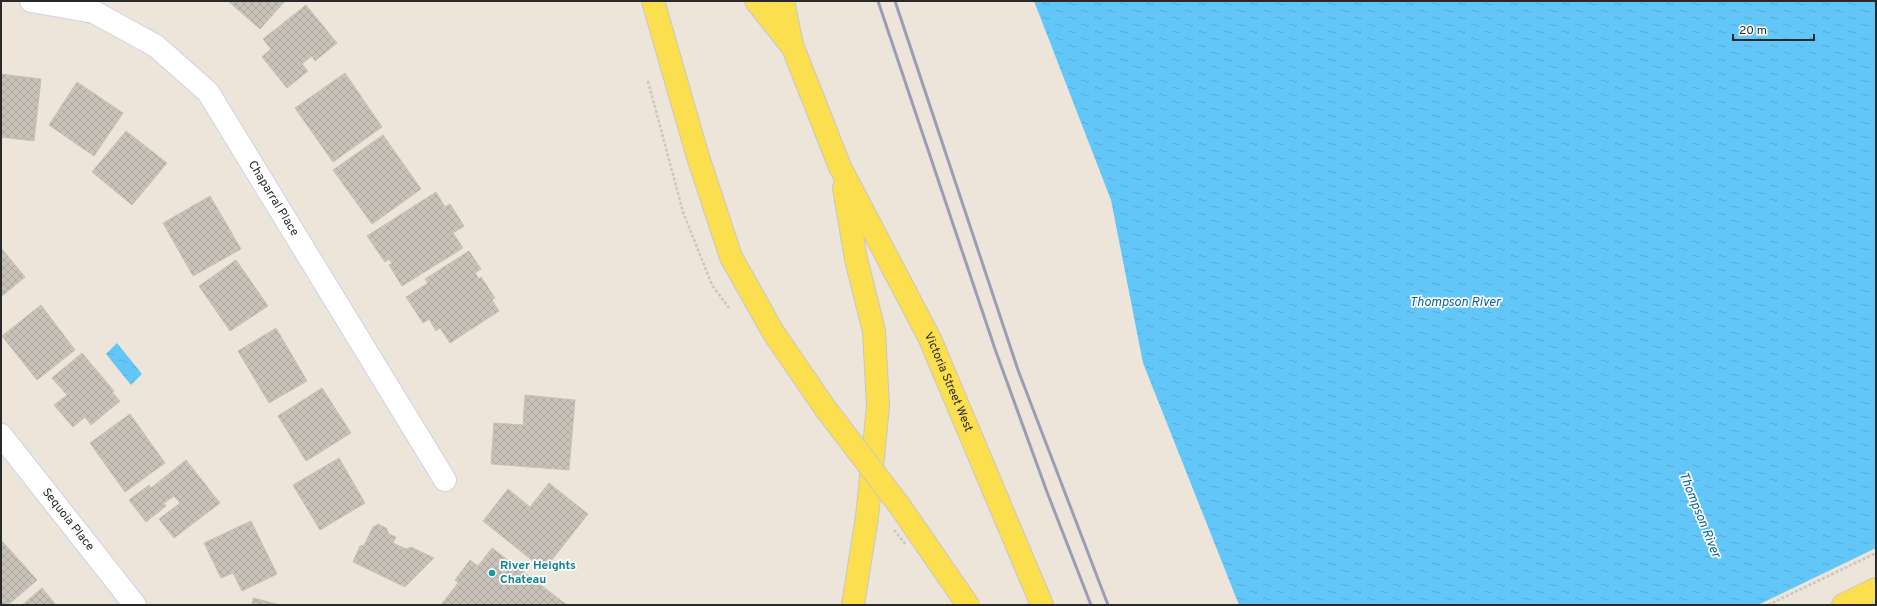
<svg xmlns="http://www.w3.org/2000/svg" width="1877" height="606" viewBox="0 0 1877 606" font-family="Overpass,sans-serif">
	<defs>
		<pattern id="water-ripples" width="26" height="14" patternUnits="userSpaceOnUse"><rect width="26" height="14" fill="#62c7f8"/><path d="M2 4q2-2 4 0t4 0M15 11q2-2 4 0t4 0" fill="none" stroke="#55abd5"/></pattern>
		<pattern id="building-cross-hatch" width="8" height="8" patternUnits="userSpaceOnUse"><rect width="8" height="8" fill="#c8c2b9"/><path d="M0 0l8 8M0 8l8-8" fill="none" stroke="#aca79f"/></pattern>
	</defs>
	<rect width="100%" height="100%" fill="#ede5d9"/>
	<!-- water -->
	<g fill="url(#water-ripples)">
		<polygon points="1034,1 1876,1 1876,605 1239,605 1143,363 1111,200"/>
		<polygon points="117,343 142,374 131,385 106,354"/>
	</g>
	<!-- pier -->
	<polygon fill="#ede5d9" points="1876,548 1876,605 1758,605"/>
	<!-- building -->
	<g fill="url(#building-cross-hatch)" stroke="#c8c2b3">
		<polygon points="228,1 285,1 260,29"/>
		<polygon points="306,5 337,43 315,61 312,56 302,64 308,71 287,88 262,57 271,49 263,39"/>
		<polygon points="345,73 382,127 333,162 295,108"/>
		<polygon points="1,74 41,79 34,141 1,137"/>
		<polygon points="77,82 123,113 94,156 49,125"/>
		<polygon points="126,131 167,163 132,205 92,172"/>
		<polygon points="383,135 421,189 372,224 333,170"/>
		<polygon points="436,192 445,207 450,204 464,226 453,233 463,248 402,286 389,265 392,264 389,259 385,262 367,236"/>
		<polygon points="210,196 241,249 193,276 163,223"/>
		<polygon points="1,248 25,277 1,297"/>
		<polygon points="469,251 481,269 475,273 479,279 481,277 495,298 492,300 499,311 450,343 440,328 436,331 429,319 423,323 406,297 428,283 425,279"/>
		<polygon points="236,260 268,306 230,331 199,286"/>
		<polygon points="41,305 75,350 37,380 2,336"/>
		<polygon points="276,328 307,381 269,403 238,351"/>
		<polygon points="82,353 114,391 112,392 120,401 91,425 85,417 73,427 54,405 67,395 52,378"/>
		<polygon points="322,388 351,433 306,461 278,416"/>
		<polygon points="525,395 575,400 569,470 491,464 494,423 523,425"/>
		<polygon points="130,414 165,463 125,492 90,443"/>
		<polygon points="339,458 365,503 320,530 293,485"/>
		<polygon points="186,460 220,503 174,538 159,519 180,503 174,496 164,503 166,506 146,522 129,500 149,485 151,488"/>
		<polygon points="549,483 588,514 544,570 483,521 508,489 530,507"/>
		<polygon points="251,521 277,574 242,591 233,573 221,578 204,543"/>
		<polygon points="378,524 386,528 389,534 396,537 393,543 406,549 411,547 434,558 405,587 353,562 360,546 364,545 373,527"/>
		<polygon points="1,540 37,580 8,605 1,605"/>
		<polygon points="492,548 567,605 441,605 458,583 455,580 470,560 478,566"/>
		<polygon points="42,588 56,605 22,605"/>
		<polygon points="253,598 281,605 252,605"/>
	</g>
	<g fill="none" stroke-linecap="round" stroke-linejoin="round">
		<!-- minor casing -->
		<g stroke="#ced1e3" stroke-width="24">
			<g id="minor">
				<path id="s1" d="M31 1 94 12 156 46 208 92 445 480"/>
				<path id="s2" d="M1 435 135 605"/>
			</g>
		</g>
		<!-- major casing -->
		<g stroke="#c7c7c7" stroke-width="24">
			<g id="major">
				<polyline points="653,1 698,157 731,257 773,332 825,408"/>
				<polyline points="756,1 790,44"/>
				<path id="s3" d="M783 1 792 45 840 167 930 339 1042 605"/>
				<polyline points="844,188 856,259 874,331 878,406 867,517 853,605"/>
				<polyline points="899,505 968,605"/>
				<polyline points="1843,605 1876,589"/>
			</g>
		</g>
		<!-- path -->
		<g stroke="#c7c7c7" stroke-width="2.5" stroke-dasharray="3 2" stroke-linecap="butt">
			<polyline points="648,81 683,212 712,285 729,308"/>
			<polyline points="1768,605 1876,553"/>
		</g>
		<!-- minor -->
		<use href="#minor" stroke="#fff" stroke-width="22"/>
		<!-- major -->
		<use href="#major" stroke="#fcdf4e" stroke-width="22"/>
		<!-- rail -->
		<g stroke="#9b9db5" stroke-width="3">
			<polyline points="878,1 995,349 1047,492 1091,605"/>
			<polyline points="895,1 1018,370 1108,605"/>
		</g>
		<!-- major-bridge casing -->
		<g stroke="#c7c7c7" stroke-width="24" stroke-linecap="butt">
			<polyline id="major-bridge" points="825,408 899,505"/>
		</g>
		<!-- path-bridge -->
		<polyline stroke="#c7c7c7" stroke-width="2.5" stroke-dasharray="3 2" stroke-linecap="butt" points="894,530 906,545"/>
		<!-- major-bridge -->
		<use href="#major-bridge" stroke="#fcdf4e" stroke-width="22"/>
	</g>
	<!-- markers -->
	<circle fill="#0f9aa8" stroke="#fff" stroke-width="1.5" cx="492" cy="573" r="4"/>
	<g text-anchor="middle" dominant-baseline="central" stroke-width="3.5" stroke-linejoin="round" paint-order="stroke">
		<!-- street labels -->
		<g font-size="12" fill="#292929" stroke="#fff">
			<text stroke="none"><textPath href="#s1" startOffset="329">Chaparral Place</textPath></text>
			<text stroke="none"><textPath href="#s3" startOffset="417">Victoria Street West</textPath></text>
			<text stroke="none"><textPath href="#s2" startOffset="108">Sequoia Place</textPath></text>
		</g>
		<!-- culture labels -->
		<g font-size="12" font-weight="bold" fill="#0d838f" stroke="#fff" text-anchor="start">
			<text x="500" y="566">River Heights<tspan x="500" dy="14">Chateau</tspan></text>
		</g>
		<!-- water labels -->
		<g font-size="13" font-style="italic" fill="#0262a3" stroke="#fff">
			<text x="1455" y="303">Thompson River</text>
			<text transform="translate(1699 515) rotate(68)">Thompson River</text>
		</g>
	</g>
	<!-- border -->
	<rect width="1877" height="606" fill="none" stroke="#292929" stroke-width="4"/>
	<!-- scale -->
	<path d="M1733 34v6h81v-6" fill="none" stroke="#292929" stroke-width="2"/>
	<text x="1739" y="34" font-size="12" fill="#292929" stroke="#ffffff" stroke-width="3" paint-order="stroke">20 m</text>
</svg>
